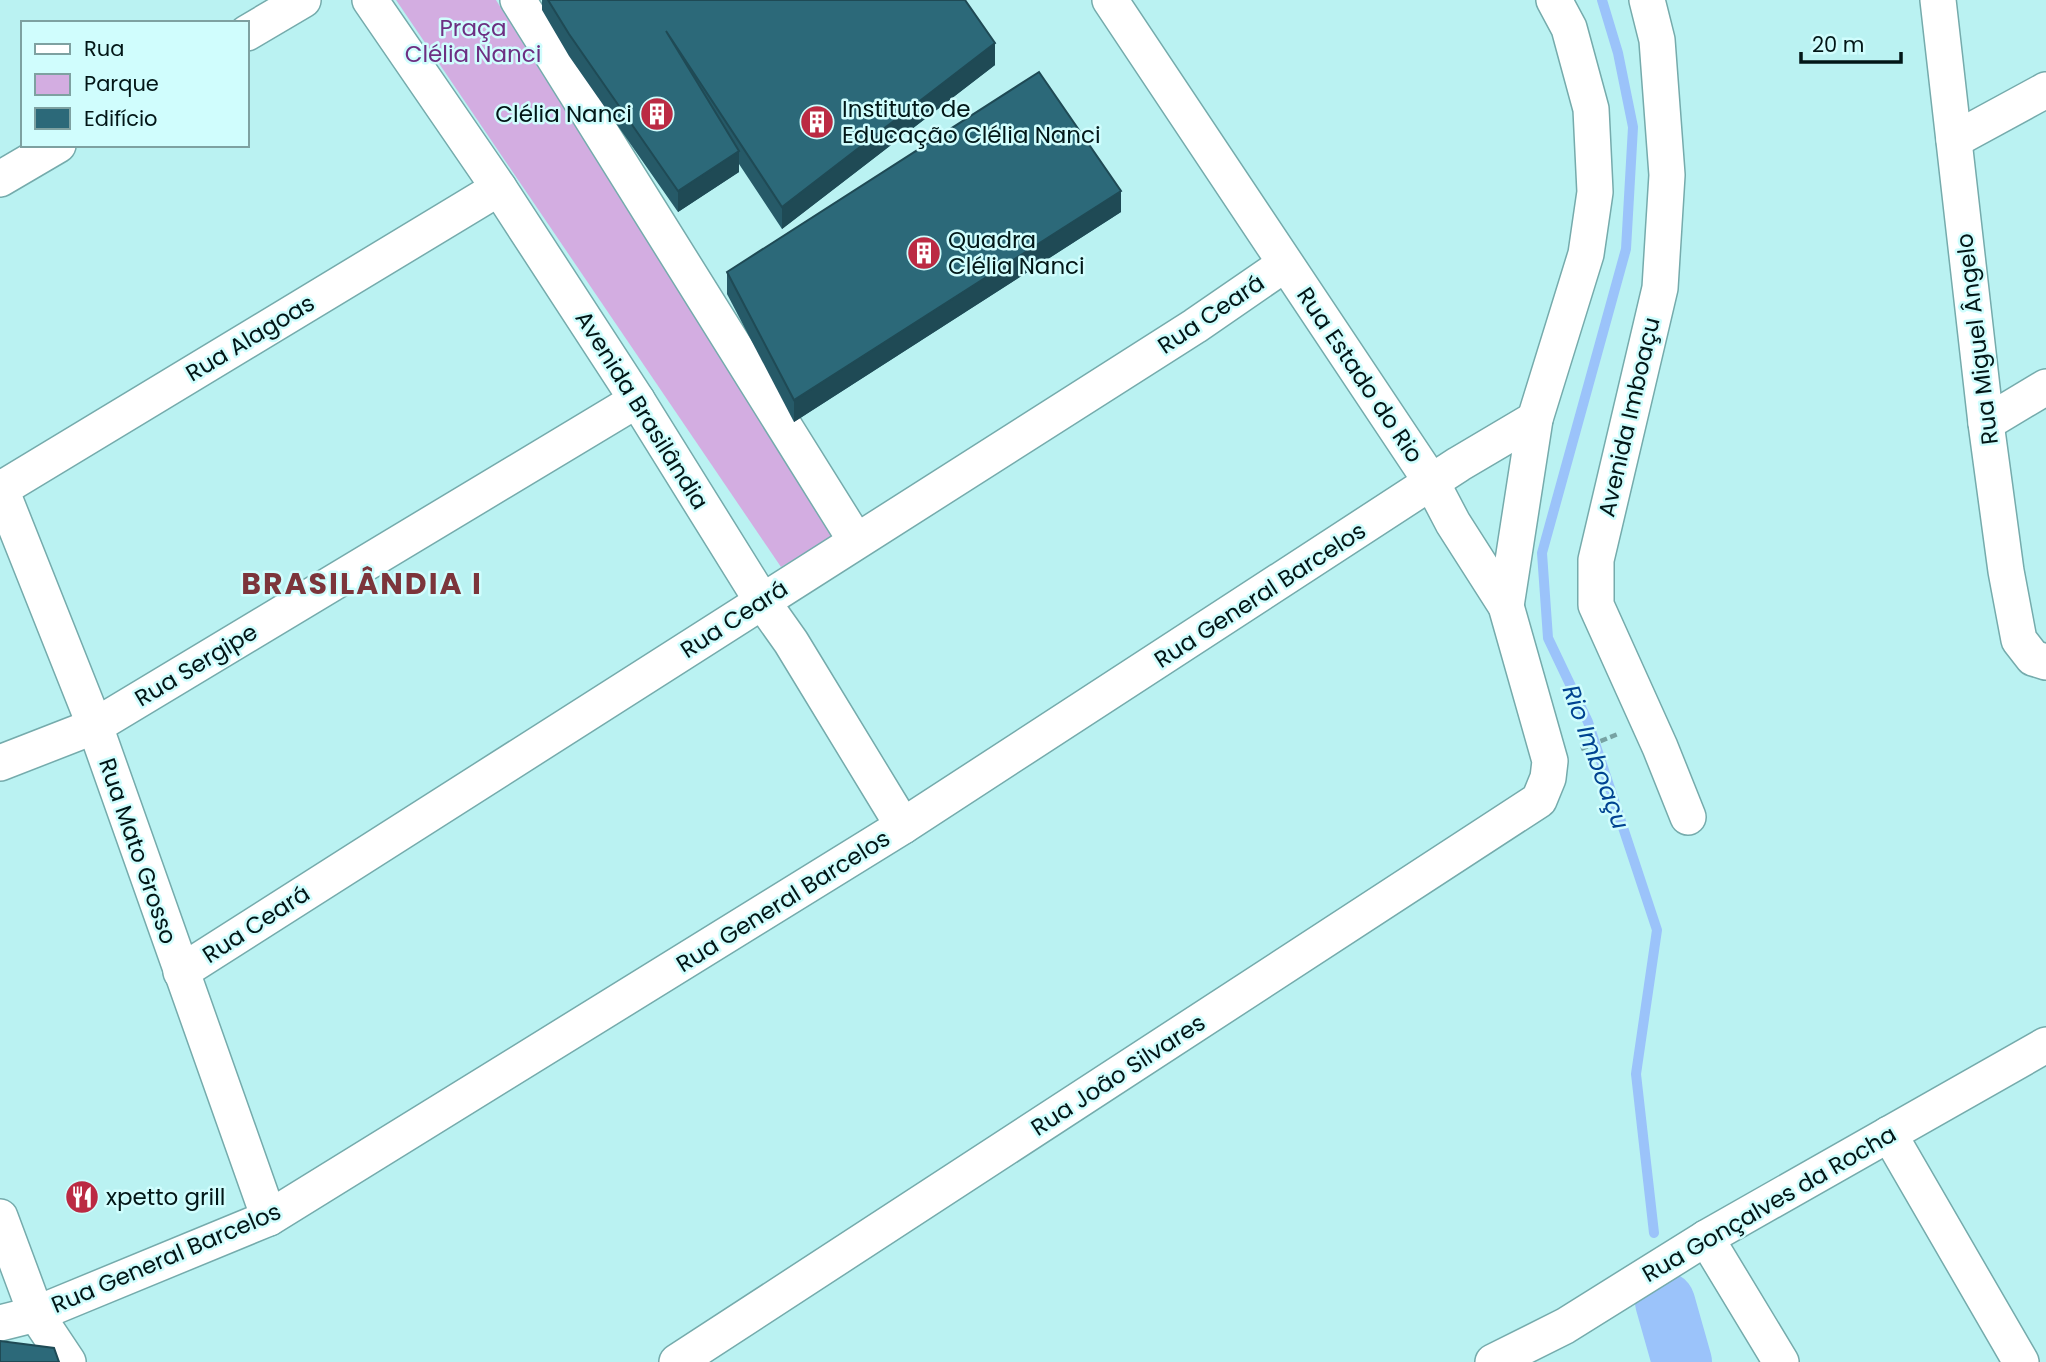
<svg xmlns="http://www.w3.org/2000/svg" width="2046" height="1362" viewBox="0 0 2046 1362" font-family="Poppins,sans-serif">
	<rect width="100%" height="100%" fill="#baf2f2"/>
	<!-- green -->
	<polygon fill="#d3ade1" points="396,0 496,0 832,537 781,567"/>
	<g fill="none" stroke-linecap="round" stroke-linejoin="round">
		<!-- stream -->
		<polyline stroke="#9bc3fa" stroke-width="10" points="1602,0 1618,53 1633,127 1626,249 1542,553 1548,638 1588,722 1657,930 1636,1074 1654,1233"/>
		<!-- river -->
		<polyline stroke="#9bc3fa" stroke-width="60" points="1665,1302 1682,1362"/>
		<!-- street casing -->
		<g stroke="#75abac" stroke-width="38">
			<g id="street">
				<polyline points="370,0 499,188 637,400 762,601 791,642 903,826"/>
				<polyline points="518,0 856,541"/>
				<polyline points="1647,0 1657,40 1667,175 1660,288 1596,560 1596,605 1660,747 1688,817"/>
				<polyline points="1938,0 1986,423 2006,571 2019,640 2033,658 2046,662"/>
				<polyline points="247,33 303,0"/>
				<polyline points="1954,140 2046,90"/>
				<polyline points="0,179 58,145"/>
				<polyline points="1986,423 2046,387"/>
				<polyline points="0,487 95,726 269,1218"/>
				<polyline points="1,489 499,188"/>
				<polyline points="1506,606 1535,419 1586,254 1595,192 1591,109 1569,28 1554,0"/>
				<polyline points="0,763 95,726 637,400"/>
				<polyline points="181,972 1195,326 1285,264"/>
				<polyline points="1889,1134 2021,1362"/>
				<polyline points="0,1217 36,1314 68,1362"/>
				<polyline points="1706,1238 1781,1362"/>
				<polyline points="0,1323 36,1314 269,1218 903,826 1459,464 1535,419"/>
				<polyline points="677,1362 1539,800 1548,778 1550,761 1506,606 1453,523 1432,483 1110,0"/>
				<polyline points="1493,1362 1565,1326 1706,1238 2046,1045"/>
			</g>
		</g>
		<!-- path -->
		<polyline stroke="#77a2a3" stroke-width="4.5" stroke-dasharray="7 3.5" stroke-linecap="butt" points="1581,749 1618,734"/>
		<!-- street -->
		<use href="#street" stroke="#fff" stroke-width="35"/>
	</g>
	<!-- wall -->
	<g fill="#265a68">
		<polygon points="542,0 965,0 995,65 782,229 739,164 739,172 678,212 569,56 542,10"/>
		<polygon points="1121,212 794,422 727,294 727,272"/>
	</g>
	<!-- shaded-wall -->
	<g fill="#1f4a55">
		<polygon points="995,43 995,65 782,229 782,207"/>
		<polygon points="739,151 739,172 678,212 678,191"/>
		<polygon points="1121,191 1121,212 794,422 794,400"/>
	</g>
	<!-- building -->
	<g fill="#2c6979" stroke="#1f4a55" stroke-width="2">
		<polygon points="548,0 965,0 995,43 782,207 666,31 739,151 678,191 569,34"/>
		<polygon points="1039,72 1121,191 794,400 727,272"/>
		<polygon points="0,1341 54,1348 59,1362 0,1362"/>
	</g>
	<!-- icons -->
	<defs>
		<g id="building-disc" transform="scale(1.75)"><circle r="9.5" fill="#bb2a43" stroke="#d0fdfd"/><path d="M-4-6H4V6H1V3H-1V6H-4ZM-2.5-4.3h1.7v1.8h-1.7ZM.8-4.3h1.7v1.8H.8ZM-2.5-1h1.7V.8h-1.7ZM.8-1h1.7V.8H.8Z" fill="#fff"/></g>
		<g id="restaurant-disc" transform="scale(1.75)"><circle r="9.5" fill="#bb2a43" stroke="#d0fdfd"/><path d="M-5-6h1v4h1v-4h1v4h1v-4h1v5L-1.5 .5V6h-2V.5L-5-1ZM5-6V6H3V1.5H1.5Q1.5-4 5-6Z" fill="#fff"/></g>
	</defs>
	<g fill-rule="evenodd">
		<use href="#building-disc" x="657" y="114"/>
		<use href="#building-disc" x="817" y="122"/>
		<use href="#building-disc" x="924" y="253"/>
		<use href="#restaurant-disc" x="82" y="1197"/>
	</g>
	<g text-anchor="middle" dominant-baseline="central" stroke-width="5" stroke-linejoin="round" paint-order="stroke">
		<!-- park labels -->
		<g font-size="23" fill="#6d2f82" stroke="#d0fdfd">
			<text x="473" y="28">Praça<tspan x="473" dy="26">Clélia Nanci</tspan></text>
		</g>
		<!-- poi labels -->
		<g font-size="23" fill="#021617" stroke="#d0fdfd" text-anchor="start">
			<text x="842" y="109">Instituto de<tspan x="842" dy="26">Educação Clélia Nanci</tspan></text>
			<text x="632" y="114" text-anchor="end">Clélia Nanci</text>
			<text x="948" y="240">Quadra<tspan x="948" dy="26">Clélia Nanci</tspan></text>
			<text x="106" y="1197">xpetto grill</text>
		</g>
		<!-- street labels -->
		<g font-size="23" fill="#021617" stroke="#d0fdfd">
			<text transform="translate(1211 314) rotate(-34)">Rua Ceará</text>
			<text transform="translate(250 338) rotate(-31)">Rua Alagoas</text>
			<text transform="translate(1977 339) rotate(-97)">Rua Miguel Ângelo</text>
			<text transform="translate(1360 375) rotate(56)">Rua Estado do Rio</text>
			<text transform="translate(642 410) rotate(58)">Avenida Brasilândia</text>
			<text transform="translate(1629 417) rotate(-77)">Avenida Imboaçu</text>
			<text transform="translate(1260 595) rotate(-33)">Rua General Barcelos</text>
			<text transform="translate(734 619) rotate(-33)">Rua Ceará</text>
			<text transform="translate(196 665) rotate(-31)">Rua Sergipe</text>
			<text transform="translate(138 851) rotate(71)">Rua Mato Grosso</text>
			<text transform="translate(783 901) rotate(-32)">Rua General Barcelos</text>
			<text transform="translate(256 924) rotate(-33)">Rua Ceará</text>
			<text transform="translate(1118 1075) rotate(-33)">Rua João Silvares</text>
			<text transform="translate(1769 1204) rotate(-30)">Rua Gonçalves da Rocha</text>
			<text transform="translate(166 1258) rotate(-23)">Rua General Barcelos</text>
		</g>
		<!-- water labels -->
		<g font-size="24" font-style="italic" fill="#004391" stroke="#d0fdfd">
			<text transform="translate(1596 757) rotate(70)">Rio Imboaçu</text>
		</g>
		<!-- district labels -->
		<g font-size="30" font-weight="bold" letter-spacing="2" fill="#7c353b" stroke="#d0fdfd">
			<text x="362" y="583">BRASILÂNDIA I</text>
		</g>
	</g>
	<!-- legend -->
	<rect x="21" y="21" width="228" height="126" fill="#d0fdfd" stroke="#7ea1a1" stroke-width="2"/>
	<rect x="35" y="44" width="35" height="10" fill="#ffffff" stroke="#7ea1a1" stroke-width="2"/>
	<text x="84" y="56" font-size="21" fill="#021617">Rua</text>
	<rect x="35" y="74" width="35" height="21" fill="#d3ade1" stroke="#7ea1a1" stroke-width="2"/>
	<text x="84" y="91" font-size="21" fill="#021617">Parque</text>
	<rect x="35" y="108" width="35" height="21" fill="#2c6979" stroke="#7ea1a1" stroke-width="2"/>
	<text x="84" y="126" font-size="21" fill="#021617">Edifício</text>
	<!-- scale -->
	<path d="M1801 52v10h100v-10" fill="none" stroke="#021617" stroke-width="3.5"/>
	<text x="1812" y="52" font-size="21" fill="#021617" stroke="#d0fdfd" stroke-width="5" paint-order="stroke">20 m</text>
</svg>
